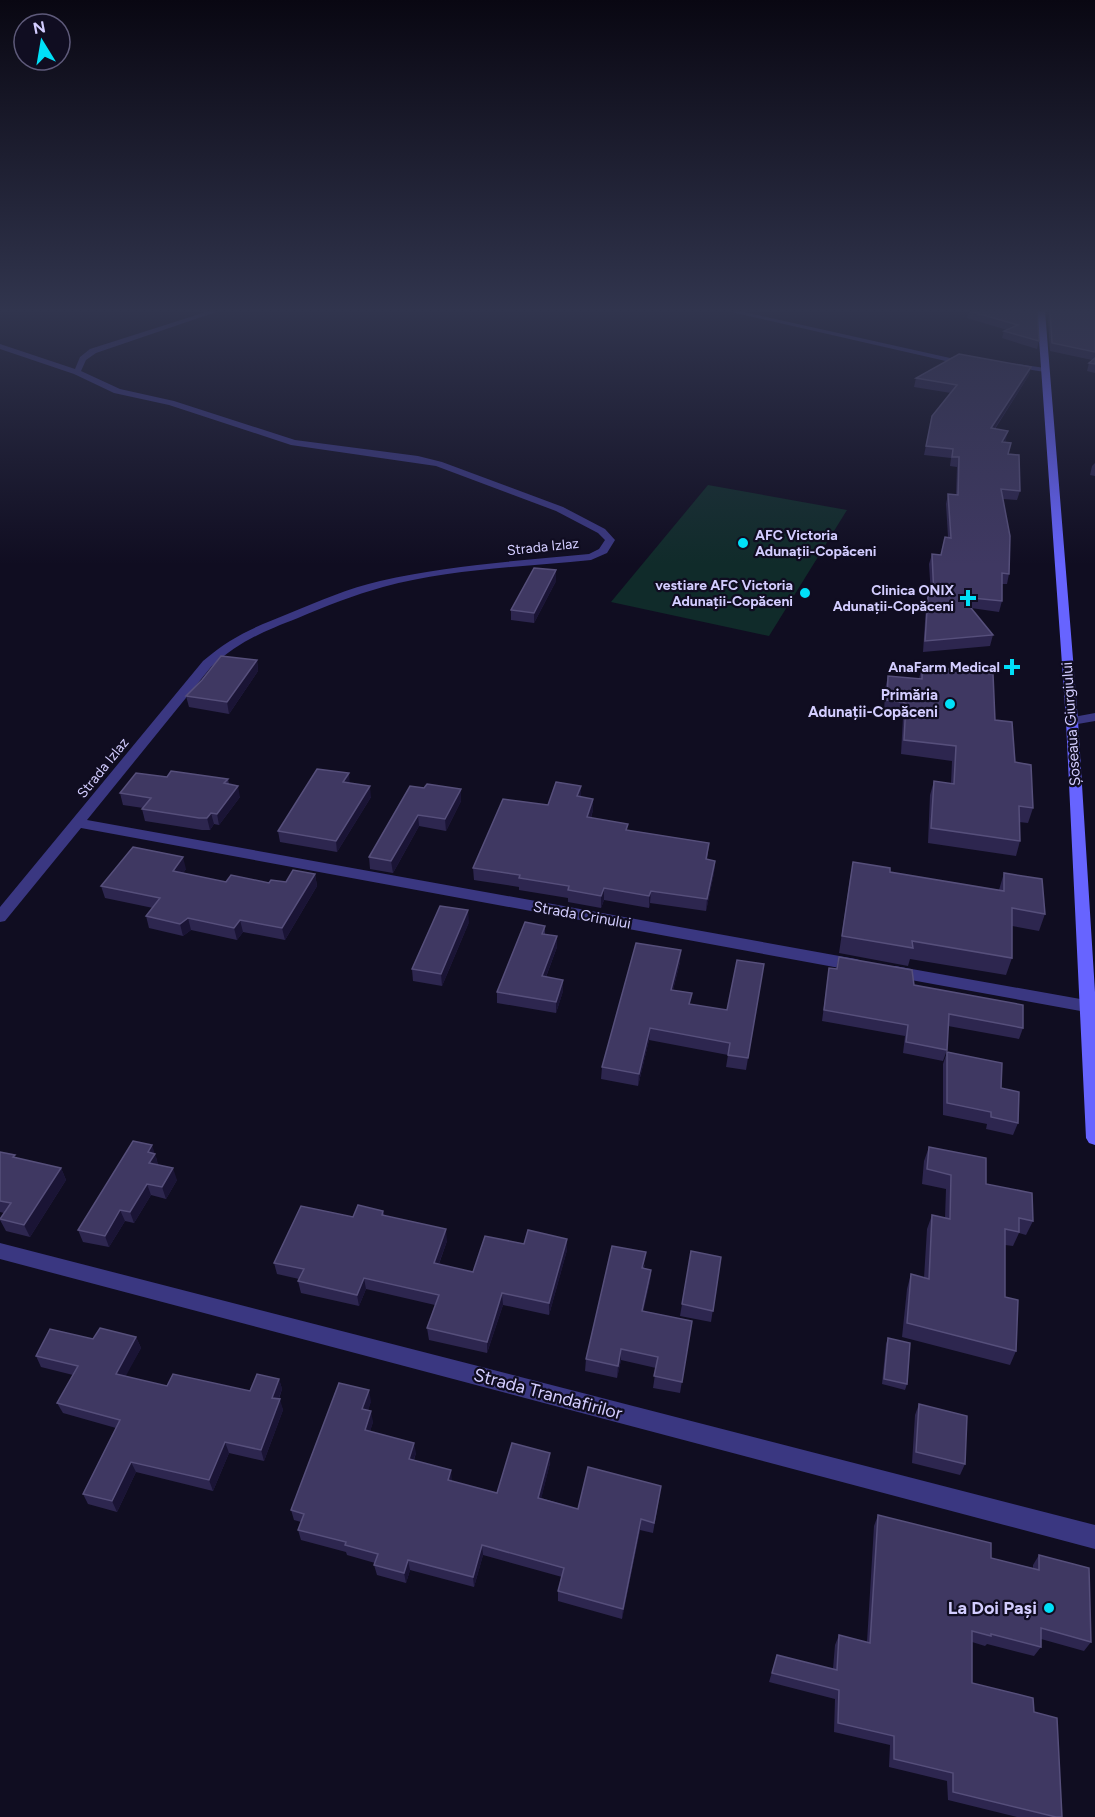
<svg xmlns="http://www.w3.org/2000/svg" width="1095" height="1817" viewBox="0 0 1095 1817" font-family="Figtree,sans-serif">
	<rect width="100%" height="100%" fill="#100d21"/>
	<!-- green -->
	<polygon fill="#102b2a" points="708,485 847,510 769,636 611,602"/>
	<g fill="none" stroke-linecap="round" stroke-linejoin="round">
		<!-- street -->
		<g fill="#3a3781" fill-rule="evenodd">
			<path d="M209 311H219L96 353 86 360 81 371 120 389 174 401 295 440 418 456 442 462 563 507 605 529 615 540 607 553 591 560C522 567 450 569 383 587 354 595 326 606 298 618 262 632 240 641 211 667L87 820 856 959 862 961 864 965 862 969 856 971 81 828 5 921 0 922V907L203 661C232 636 255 627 290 613 319 601 349 588 380 581 448 565 519 561 589 554L599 549 605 540 598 533 556 511 436 466 291 445 169 405 114 393 74 374 0 349V344L75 369 80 357 90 349Z"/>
			<polygon points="727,311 739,311 950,358 960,355 972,358 950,362"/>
			<polygon points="1010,363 1045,368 1049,370 1045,372 1013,367 1009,365"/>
			<polygon points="1095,713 1095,721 1072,725 1066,721 1068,718"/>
			<polygon points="895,966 1086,1000 1092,1002 1094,1006 1092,1010 1086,1012 889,976 887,972 889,968"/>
			<polygon points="0,1243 1095,1525 1095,1549 0,1259"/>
		</g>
		<!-- secondary -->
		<polygon fill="#6764ff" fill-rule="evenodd" points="1037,311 1045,311 1078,721 1095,992 1095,1145 1089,1143 1086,1138 1066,721"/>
	</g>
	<!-- wall -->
	<g fill="#2d264f">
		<polygon points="969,311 1037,311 1039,341 1037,349 1002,338 1004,331 1007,330 967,318"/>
		<polygon points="1050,311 1095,311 1095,373 1087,371 1089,363 1092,360 1050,351 1048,319"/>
		<polygon points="1031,367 1029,375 995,429 1006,440 1005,442 1020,491 1017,500 1003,499 1009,574 1007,584 1002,584 1002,601 999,612 971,608 993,635 990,646 923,652 926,606 928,596 931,596 929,564 932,554 941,555 948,537 946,504 948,494 956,495 957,467 950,466 951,458 924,455 932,416 951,393 914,387 916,378"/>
		<polygon points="1095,463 1095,476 1090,475 1092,466"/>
		<polygon points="556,581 534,623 511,620 511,610"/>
		<polygon points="257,660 258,671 229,714 189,707 186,696"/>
		<polygon points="922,666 995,720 1015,762 1033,808 1028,823 1019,822 1020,841 1016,856 928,843 930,795 934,781 951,784 952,761 901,754 903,717 884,714 885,689 888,676 919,679"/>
		<polygon points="167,777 228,779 229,784 240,797 219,825 214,824 210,830 202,830 145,821 142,809 143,808 123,805 120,793"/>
		<polygon points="350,783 371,797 337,852 280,842 278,831"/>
		<polygon points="424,788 461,789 461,801 446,831 419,826 393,873 370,869 369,857"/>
		<polygon points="581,797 593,810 591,818 628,830 709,843 707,860 715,861 714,873 706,911 650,903 649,908 604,900 601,908 568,902 568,898 519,890 519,887 474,880 473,868 548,805"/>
		<polygon points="853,862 890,872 999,890 1004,873 1045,914 1039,931 1012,926 1012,958 1006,975 910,959 908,966 839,953 850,879"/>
		<polygon points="186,869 183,873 226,882 269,883 286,882 315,874 317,886 285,940 243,932 237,940 191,930 183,936 149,928 146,916 153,908 105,898 101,886"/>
		<polygon points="469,922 442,986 413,981 412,969"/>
		<polygon points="545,926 545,934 557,947 546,977 563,991 556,1013 497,1003 497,992"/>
		<polygon points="839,957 1023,1028 1019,1039 948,1026 947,1050 943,1061 903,1053 905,1036 822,1021 829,968 836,969"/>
		<polygon points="680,962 673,990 690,1004 727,1010 764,964 746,1070 726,1067 728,1055 649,1040 638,1086 601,1079 602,1067"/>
		<polygon points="947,1052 1018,1123 1013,1135 986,1129 987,1124 943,1115 943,1064"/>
		<polygon points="929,1147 986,1184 1033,1221 1026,1235 1019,1233 1013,1246 1005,1245 1005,1297 1016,1351 1010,1365 902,1337 907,1289 911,1274 924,1278 927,1229 932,1215 945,1218 946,1189 922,1184 924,1161"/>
		<polygon points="0,1152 16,1158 61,1168 66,1180 30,1237 6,1231 0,1220 4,1213 0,1212"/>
		<polygon points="156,1157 158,1165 177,1180 166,1199 151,1195 134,1223 125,1221 109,1247 83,1242 78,1230"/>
		<polygon points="383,1211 384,1215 447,1241 439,1264 473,1272 524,1244 567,1250 549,1315 503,1305 487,1353 429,1340 427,1328 435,1305 366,1289 359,1306 301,1293 298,1281 299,1279 277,1274 274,1263 353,1217"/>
		<polygon points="721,1257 711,1322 680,1316 682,1304"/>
		<polygon points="645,1264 644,1268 651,1270 650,1281 643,1311 692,1321 680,1393 653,1388 656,1368 621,1360 617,1378 585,1371 586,1359"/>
		<polygon points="136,1337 141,1348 125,1376 167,1386 250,1391 279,1379 282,1389 279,1399 283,1410 264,1461 229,1453 213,1491 136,1472 117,1512 88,1504 83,1494 116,1428 63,1413 57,1403 73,1375 41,1367 36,1356 93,1339"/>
		<polygon points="888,1338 907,1384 905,1390 882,1384 886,1344"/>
		<polygon points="371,1401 368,1410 373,1422 370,1431 416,1453 414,1460 452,1480 452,1481 497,1493 550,1463 541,1498 578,1509 661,1486 653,1533 640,1530 622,1619 558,1601 558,1591 562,1577 483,1555 474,1587 410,1570 406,1583 377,1575 374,1565 375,1563 347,1555 346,1552 301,1540 298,1530 301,1522 294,1520 291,1510"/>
		<polygon points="919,1404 965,1464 960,1475 912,1463 915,1415"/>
		<polygon points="878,1515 991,1558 1033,1568 1033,1565 1039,1555 1091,1642 1084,1651 1041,1639 1041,1647 1034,1656 987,1644 985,1646 972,1642 972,1683 1034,1712 1062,1817 1017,1817 948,1800 947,1781 889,1767 890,1745 834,1732 835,1699 769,1682 777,1655 833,1669 835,1645 839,1635 867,1642 874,1526"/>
	</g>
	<!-- shaded-wall -->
	<g fill="#1a1435">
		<polygon points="1031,367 1029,375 989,437 991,428"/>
		<polygon points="1008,431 1006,440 1000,451 1002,442"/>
		<polygon points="556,570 556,581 534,623 534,613"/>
		<polygon points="257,660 258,671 229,714 227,702"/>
		<polygon points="349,773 350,785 343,782"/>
		<polygon points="238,786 240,797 219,825 217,814"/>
		<polygon points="370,786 371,797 337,852 336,841"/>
		<polygon points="581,786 581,797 577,796"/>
		<polygon points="461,789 461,801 446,831 445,819"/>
		<polygon points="593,799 593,810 587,829 587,817"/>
		<polygon points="211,813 214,824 210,830 207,818"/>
		<polygon points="418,815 419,826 393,873 391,861"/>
		<polygon points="183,857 186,869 176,883 173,871"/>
		<polygon points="715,861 714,873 706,911 707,899"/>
		<polygon points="315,874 317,886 285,940 282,928"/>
		<polygon points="604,888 604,900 601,908 601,896"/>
		<polygon points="651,891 650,903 649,908 649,896"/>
		<polygon points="468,910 469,922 442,986 441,974"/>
		<polygon points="188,918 191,930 183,936 180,924"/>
		<polygon points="240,920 243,932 237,940 234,928"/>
		<polygon points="557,936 557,947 542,987 542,976"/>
		<polygon points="681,950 680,962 670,1002 671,990"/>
		<polygon points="563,980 563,991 556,1013 556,1002"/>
		<polygon points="650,1028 649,1040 638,1086 639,1074"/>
		<polygon points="152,1145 156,1157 158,1166 149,1163 148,1152"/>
		<polygon points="61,1168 66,1180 30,1237 24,1225"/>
		<polygon points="173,1168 177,1180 166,1199 162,1187"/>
		<polygon points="147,1184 151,1195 134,1223 130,1212"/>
		<polygon points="120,1210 125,1221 109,1247 105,1236"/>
		<polygon points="446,1229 447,1241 435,1274 434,1263"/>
		<polygon points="567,1239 567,1250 549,1315 549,1303"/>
		<polygon points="651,1270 650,1281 641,1323 642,1311"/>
		<polygon points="364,1278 366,1289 359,1306 357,1295"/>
		<polygon points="502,1293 503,1305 487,1353 487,1342"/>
		<polygon points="136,1337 141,1348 121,1385 116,1374"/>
		<polygon points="621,1349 621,1360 617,1378 618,1366"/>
		<polygon points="279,1379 282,1389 275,1408 272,1398"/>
		<polygon points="369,1390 371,1401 365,1420 362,1409"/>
		<polygon points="280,1399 283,1410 264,1461 261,1450"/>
		<polygon points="371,1411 373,1422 367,1441 365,1430"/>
		<polygon points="225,1442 229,1453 213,1491 209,1480"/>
		<polygon points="414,1443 416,1453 410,1469 409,1459"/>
		<polygon points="550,1453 550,1463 539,1508 538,1498"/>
		<polygon points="131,1462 136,1472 117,1512 112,1501"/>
		<polygon points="451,1470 452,1480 449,1491 448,1480"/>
		<polygon points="641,1519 640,1530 622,1619 623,1609"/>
		<polygon points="482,1545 483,1555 474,1587 473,1577"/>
		<polygon points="408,1560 410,1570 406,1583 404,1573"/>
	</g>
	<!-- building -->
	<g fill="#3f3862" stroke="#564f7b" stroke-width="1.5">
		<polygon points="969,311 1037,311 1039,341 1004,331 1018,325"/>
		<polygon points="1050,311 1095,311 1095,352 1052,343"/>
		<polygon points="959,354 1031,367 991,428 1008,431 1002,442 1011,443 1008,454 1019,455 1020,491 1001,489 1010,536 1009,574 1002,573 1002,601 962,597 993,635 925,641 928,596 934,596 932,554 941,555 945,537 951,538 948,494 958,495 959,457 952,457 953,449 926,446 932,416 957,385 916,378"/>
		<polygon points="1095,358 1095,364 1089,363"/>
		<polygon points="534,568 556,570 534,613 511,610"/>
		<polygon points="221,656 257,660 227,702 186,696 202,680"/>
		<polygon points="922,666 993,674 995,720 1012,722 1015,762 1031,765 1033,808 1019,806 1020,841 931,828 934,781 954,784 956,746 904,740 906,703 887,700 888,676 922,679"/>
		<polygon points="317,769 349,773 343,782 370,786 336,841 278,831"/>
		<polygon points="171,771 228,779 224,783 238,786 217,814 211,813 207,818 199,818 142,809 151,798 120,793 136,773 167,777"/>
		<polygon points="556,782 581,786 577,796 593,799 587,817 628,824 626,830 709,843 706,859 715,861 707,899 651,891 649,896 604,888 601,896 568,890 569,886 519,878 520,875 473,868 503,799 548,805"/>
		<polygon points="427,784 461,789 445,819 418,815 391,861 369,857 410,786 424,788"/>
		<polygon points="133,847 183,857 173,871 226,882 231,875 269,883 271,880 286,882 293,870 315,874 282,928 240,920 234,928 188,918 180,924 146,916 160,898 101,886"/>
		<polygon points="853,862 890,868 890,872 1004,891 1004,873 1042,879 1045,914 1012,908 1012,958 912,941 913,948 842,936"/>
		<polygon points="440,906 468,910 441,974 412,969"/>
		<polygon points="525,922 545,926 542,934 557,936 542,976 563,980 556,1002 497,992"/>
		<polygon points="636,943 681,950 671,990 692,993 689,1004 727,1010 737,960 764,964 748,1058 728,1055 730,1043 650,1028 639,1074 602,1067"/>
		<polygon points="839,957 912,970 914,985 1023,1005 1023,1028 949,1014 947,1050 906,1042 908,1025 824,1010 829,968 837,969"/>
		<polygon points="947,1052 1002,1063 1001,1088 1019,1092 1018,1123 991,1117 991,1112 947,1103"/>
		<polygon points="133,1141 152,1145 148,1152 155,1154 149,1163 173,1168 162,1187 147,1184 130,1212 120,1210 105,1236 78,1230"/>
		<polygon points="929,1147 986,1158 986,1184 1032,1193 1033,1221 1019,1218 1019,1232 1005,1229 1005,1297 1018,1300 1016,1351 907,1323 911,1274 929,1279 932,1215 950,1219 951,1175 927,1169"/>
		<polygon points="0,1152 15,1155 13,1157 61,1168 24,1225 0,1219 11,1203 0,1201"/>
		<polygon points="358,1205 383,1211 382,1215 446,1229 434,1263 473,1272 485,1236 524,1244 528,1230 567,1239 549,1303 502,1293 487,1342 427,1328 439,1295 364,1278 357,1295 298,1281 304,1269 274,1263 301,1206 353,1217"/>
		<polygon points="612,1246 646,1252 642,1268 651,1270 642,1311 692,1321 682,1382 654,1376 658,1357 621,1349 618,1366 586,1359"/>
		<polygon points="691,1251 721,1257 713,1311 682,1304"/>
		<polygon points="100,1328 136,1337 116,1374 167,1386 173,1374 250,1391 257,1374 279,1379 272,1398 280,1399 261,1450 225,1442 209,1480 131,1462 112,1501 83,1494 120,1420 57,1403 78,1366 36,1356 50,1329 93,1339"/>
		<polygon points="888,1338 910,1343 907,1384 884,1379"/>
		<polygon points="339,1383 369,1390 362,1409 371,1411 365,1430 414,1443 409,1459 451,1470 448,1480 497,1493 512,1443 550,1453 538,1498 578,1509 588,1467 661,1486 654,1523 641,1519 623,1609 558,1591 564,1568 482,1545 473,1577 408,1560 404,1573 374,1565 378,1554 345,1545 346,1542 298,1530 304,1514 291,1510"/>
		<polygon points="919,1404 967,1416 965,1464 916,1452"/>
		<polygon points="878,1515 991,1543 991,1558 1039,1570 1039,1555 1089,1568 1091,1642 1041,1628 1041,1647 991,1634 991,1636 972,1631 972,1683 1033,1698 1034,1712 1057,1718 1062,1817 1056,1817 953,1792 953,1773 894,1759 894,1736 838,1723 839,1690 772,1673 777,1655 837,1670 839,1635 870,1643"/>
	</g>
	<!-- sky -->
	<linearGradient id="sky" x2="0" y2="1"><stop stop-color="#090712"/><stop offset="0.55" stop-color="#31354e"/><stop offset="1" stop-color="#31354e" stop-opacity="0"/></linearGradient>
	<rect width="1095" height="565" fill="url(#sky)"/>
	<!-- markers -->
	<g fill="#00e0f8" stroke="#100d21" stroke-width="2">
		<circle cx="743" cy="543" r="6"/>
		<circle cx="805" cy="593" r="6"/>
		<path d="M965 589h6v6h6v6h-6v6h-6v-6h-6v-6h6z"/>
		<path d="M1009 658h6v6h6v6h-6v6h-6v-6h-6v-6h6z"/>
		<circle cx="950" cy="704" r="6"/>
		<circle cx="1049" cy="1608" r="6"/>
	</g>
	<g text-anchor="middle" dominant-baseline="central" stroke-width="4.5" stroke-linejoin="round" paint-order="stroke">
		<!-- far-poi labels -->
		<g font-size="14" font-weight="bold" fill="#d3cdff" stroke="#100d21" text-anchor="end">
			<text x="755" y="535" text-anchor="start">AFC Victoria<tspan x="755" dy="16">Adunații-Copăceni</tspan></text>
			<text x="793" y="585">vestiare AFC Victoria<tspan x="793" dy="16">Adunații-Copăceni</tspan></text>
			<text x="954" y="590">Clinica ONIX<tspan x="954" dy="16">Adunații-Copăceni</tspan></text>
			<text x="1000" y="667">AnaFarm Medical</text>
		</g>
		<!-- far-street labels -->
		<g font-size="14" fill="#d3cdff" stroke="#100d21">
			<text transform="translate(543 547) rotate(-6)">Strada Izlaz</text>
			<text transform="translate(103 768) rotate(-51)">Strada Izlaz</text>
		</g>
		<!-- poi labels -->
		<g font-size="15" font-weight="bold" fill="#d3cdff" stroke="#100d21" text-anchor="end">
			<text x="938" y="695">Primăria<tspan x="938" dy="17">Adunații-Copăceni</tspan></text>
		</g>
		<!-- street labels -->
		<g font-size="15" fill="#d3cdff" stroke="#100d21">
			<text transform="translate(1071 724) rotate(-94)">Șoseaua Giurgiului</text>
			<text transform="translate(582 915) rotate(10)">Strada Crinului</text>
		</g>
		<!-- near-street labels -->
		<g font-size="18" fill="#d3cdff" stroke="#100d21">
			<text transform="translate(548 1394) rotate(15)">Strada Trandafirilor</text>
		</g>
		<!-- near-poi labels -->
		<g font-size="18" font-weight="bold" fill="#d3cdff" stroke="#100d21" text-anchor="end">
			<text x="1037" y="1608">La Doi Pași</text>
		</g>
	</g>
	<!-- north arrow -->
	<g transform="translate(42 42) rotate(349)"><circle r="28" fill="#100d21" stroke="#5e5a7a" stroke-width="1.5"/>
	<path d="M0-4.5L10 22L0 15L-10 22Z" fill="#00e0f8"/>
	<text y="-9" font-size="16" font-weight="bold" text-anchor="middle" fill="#d3cdff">N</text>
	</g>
</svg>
